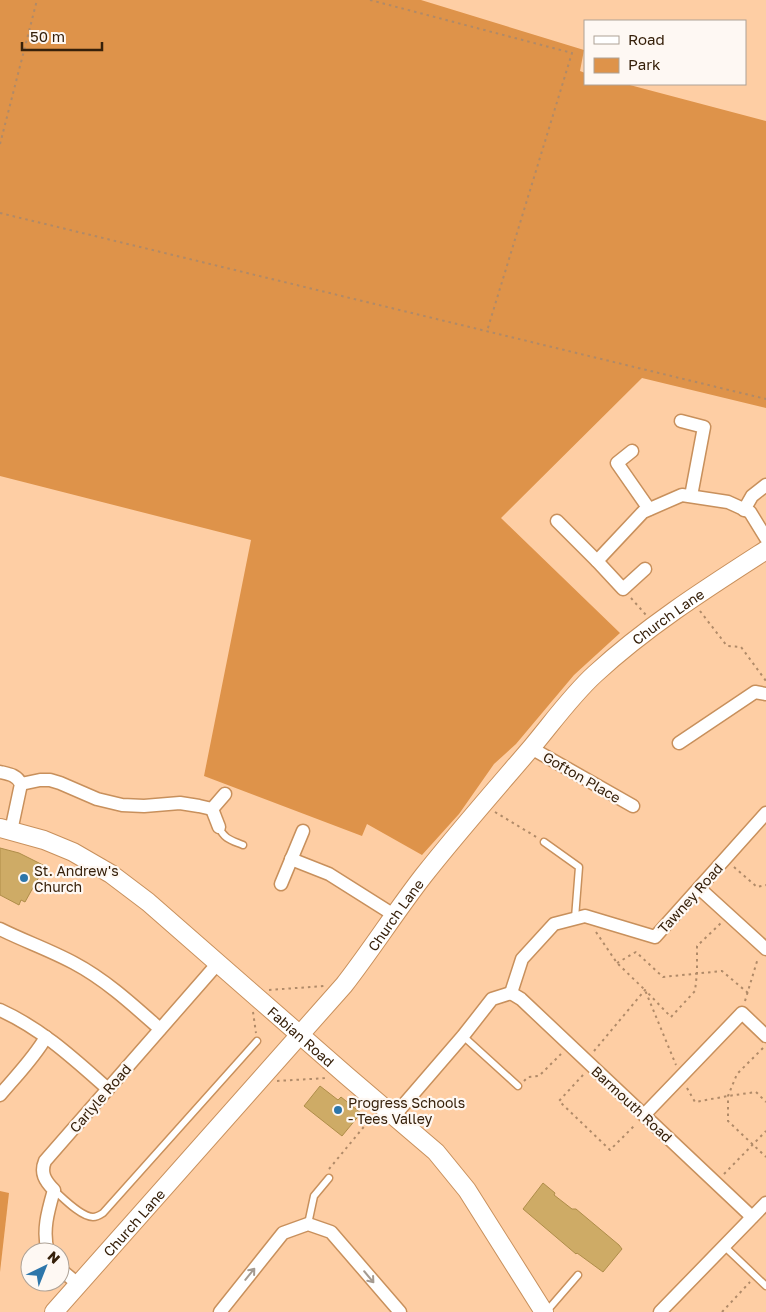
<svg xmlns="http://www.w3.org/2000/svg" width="766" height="1312" viewBox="0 0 766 1312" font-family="'Golos Text',sans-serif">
	<rect width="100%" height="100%" fill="#fecea4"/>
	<!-- green -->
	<g fill="#de934a">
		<polygon points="0,0 421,0 584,50 580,71 585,73 585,84 626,84 766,121 766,408 642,378 501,518 620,633 574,675 516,744 494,764 459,814 422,855 367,824 362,836 204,776 251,540 0,476"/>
		<polygon points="0,1191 9,1193 0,1272"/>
	</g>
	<!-- building -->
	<g fill="#ceab66" stroke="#af8d49">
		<polygon points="0,848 19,853 45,866 25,902 21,900 19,905 0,895"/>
		<polygon points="320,1086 338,1100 341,1097 361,1113 342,1136 304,1106"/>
		<polygon points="543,1183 555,1193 554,1195 572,1209 576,1209 619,1245 622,1249 603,1272 577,1253 576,1254 523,1209"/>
	</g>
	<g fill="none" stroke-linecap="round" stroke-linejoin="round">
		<!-- lane casing -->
		<g stroke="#c8905c" stroke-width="9">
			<g id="lane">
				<path d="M219 827C224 839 231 840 243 845"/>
				<polyline points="544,842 579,867 575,918"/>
				<polyline points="463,1036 518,1086"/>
				<path d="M54 1190C63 1198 81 1217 93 1217 97 1217 100 1215 103 1213L257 1041"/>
				<polyline points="308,1224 314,1196 329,1178"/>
				<polyline points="724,1246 766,1286"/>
				<polyline points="546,1312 578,1275"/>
			</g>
		</g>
		<!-- street casing -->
		<g stroke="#c8905c" stroke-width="15">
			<g id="street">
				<polyline points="681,421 704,427 691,496"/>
				<polyline points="632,451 617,463 649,509"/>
				<polyline points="744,510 752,496 766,485"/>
				<polyline points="557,521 597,561 643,512 682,495 728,502 750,512 766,538"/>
				<polyline points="597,561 623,589 645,569"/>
				<polyline points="679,743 755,692 766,694"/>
				<polyline points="531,748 633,806"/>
				<path d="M0 772C9 774 17 775 21 784L11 831"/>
				<polyline points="21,784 40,780 50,780 60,783 97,799 122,805 144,806 180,803 199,806 212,809 225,794"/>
				<polyline points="212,809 219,827"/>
				<polyline points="291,859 329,874 394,915"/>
				<polyline points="281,884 303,831"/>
				<polyline points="699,888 766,949"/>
				<path d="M0 929C24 941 50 950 74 963 106 980 133 1005 160 1029"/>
				<polyline points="511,993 522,959 554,924 585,916 655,937 766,813"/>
				<polyline points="511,993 521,999 752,1217"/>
				<path d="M0 1010C42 1029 74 1059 108 1089"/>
				<path d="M0 1095C16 1076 34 1058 46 1037"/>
				<polyline points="644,1115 742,1013 766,1036"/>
				<polyline points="394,1116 463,1036 492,999 511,993"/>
				<path d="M48 1252C42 1231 48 1211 54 1190 45 1181 40 1173 45 1161L219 962"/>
				<polyline points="60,1269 79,1285"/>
				<polyline points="220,1312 283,1233 308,1224 331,1232 400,1312"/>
				<polyline points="660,1312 766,1203"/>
			</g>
		</g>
		<!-- secondary casing -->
		<g stroke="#c8905c" stroke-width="20">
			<g id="secondary">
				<path id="s1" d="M0 828 44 840 73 852 111 874 148 902 347 1076 436 1152 467 1190 544 1312"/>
				<path id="s2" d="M54 1312 344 985C372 949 396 911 424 875 458 832 495 790 531 748 552 723 571 696 595 674 647 626 707 588 766 550"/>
			</g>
		</g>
		<!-- path -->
		<g stroke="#b08a68" stroke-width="2" stroke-dasharray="2.5 4" stroke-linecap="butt">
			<polyline points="370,0 572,53 487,331"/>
			<polyline points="0,144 37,0"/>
			<polyline points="0,213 766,399"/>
			<polyline points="631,598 646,615"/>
			<polyline points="700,611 727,646 741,647 766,681"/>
			<polyline points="495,812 538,838"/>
			<polyline points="734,867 757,887 766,885"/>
			<polyline points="596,932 617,963 645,990 676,1065"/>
			<polyline points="617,963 636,952 663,977 722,971 748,993"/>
			<polyline points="269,990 324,986"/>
			<polyline points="745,1001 758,958"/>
			<polyline points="253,1012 256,1033"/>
			<polyline points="763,1048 737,1074 728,1096 728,1121 766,1157"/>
			<polyline points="594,1051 645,990 671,1017 695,991 697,973 697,946 721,923"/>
			<polyline points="583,1075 559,1101 610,1150 636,1124"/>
			<polyline points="277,1081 327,1078"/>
			<polyline points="524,1081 528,1077 539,1076 561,1054"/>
			<polyline points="687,1088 695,1102 728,1096 756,1092 766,1102"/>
			<polyline points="329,1169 372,1117"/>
			<polyline points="724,1174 766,1131"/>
			<polyline points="722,1312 750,1282"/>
		</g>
		<!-- lane -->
		<use href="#lane" stroke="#fff" stroke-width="6"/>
		<!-- street -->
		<use href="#street" stroke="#fff" stroke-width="12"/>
		<!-- secondary -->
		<use href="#secondary" stroke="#fff" stroke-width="18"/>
	</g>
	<!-- one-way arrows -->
	<defs><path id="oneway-shaft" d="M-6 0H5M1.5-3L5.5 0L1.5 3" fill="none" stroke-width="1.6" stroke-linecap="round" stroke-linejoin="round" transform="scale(1.25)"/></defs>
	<g stroke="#a59b91">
		<use href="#oneway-shaft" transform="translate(250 1274) rotate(-51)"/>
		<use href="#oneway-shaft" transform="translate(369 1277) rotate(50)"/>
	</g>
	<!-- markers -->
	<g fill="#2d76aa" stroke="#fef8f3" stroke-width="2">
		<circle cx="24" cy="878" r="5"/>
		<circle cx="338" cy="1110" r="5"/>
	</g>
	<g text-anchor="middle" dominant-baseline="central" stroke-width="4.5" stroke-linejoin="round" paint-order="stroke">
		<!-- street labels -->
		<g font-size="14" fill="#36200a" stroke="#fef8f3">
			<text stroke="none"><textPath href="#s2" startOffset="930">Church Lane</textPath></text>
			<text transform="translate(582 777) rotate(30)">Gofton Place</text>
			<text transform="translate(690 898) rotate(-48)">Tawney Road</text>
			<text stroke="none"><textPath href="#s2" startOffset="524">Church Lane</textPath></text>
			<text stroke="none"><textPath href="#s1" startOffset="371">Fabian Road</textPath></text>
			<text transform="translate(100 1098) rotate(-49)">Carlyle Road</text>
			<text transform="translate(632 1104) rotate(43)">Barmouth Road</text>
			<text stroke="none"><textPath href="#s2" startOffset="120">Church Lane</textPath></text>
		</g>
		<!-- poi labels -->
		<g font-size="14" fill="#36200a" stroke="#fef8f3" text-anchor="start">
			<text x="34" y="870">St. Andrew's<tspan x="34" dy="16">Church</tspan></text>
			<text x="348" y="1102">Progress Schools<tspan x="348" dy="16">- Tees Valley</tspan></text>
		</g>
	</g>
	<!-- legend -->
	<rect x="584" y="20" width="162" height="65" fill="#fef8f3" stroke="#aea296"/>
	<rect x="594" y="36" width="25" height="8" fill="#ffffff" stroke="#aea296"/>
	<text x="628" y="45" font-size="15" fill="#36200a">Road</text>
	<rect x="594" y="58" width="25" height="15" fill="#de934a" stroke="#aea296"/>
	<text x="628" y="70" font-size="15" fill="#36200a">Park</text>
	<!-- north arrow -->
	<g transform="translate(45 1267) rotate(43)"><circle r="24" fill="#fef8f3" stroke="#aea296"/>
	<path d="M0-4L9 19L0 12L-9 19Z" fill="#2d76aa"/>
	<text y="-8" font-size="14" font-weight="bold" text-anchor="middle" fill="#36200a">N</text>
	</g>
	<!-- scale -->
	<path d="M22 42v8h80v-8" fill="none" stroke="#36200a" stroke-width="2.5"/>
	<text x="30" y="42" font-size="15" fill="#36200a" stroke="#fef8f3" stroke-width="4" paint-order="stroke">50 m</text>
</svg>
